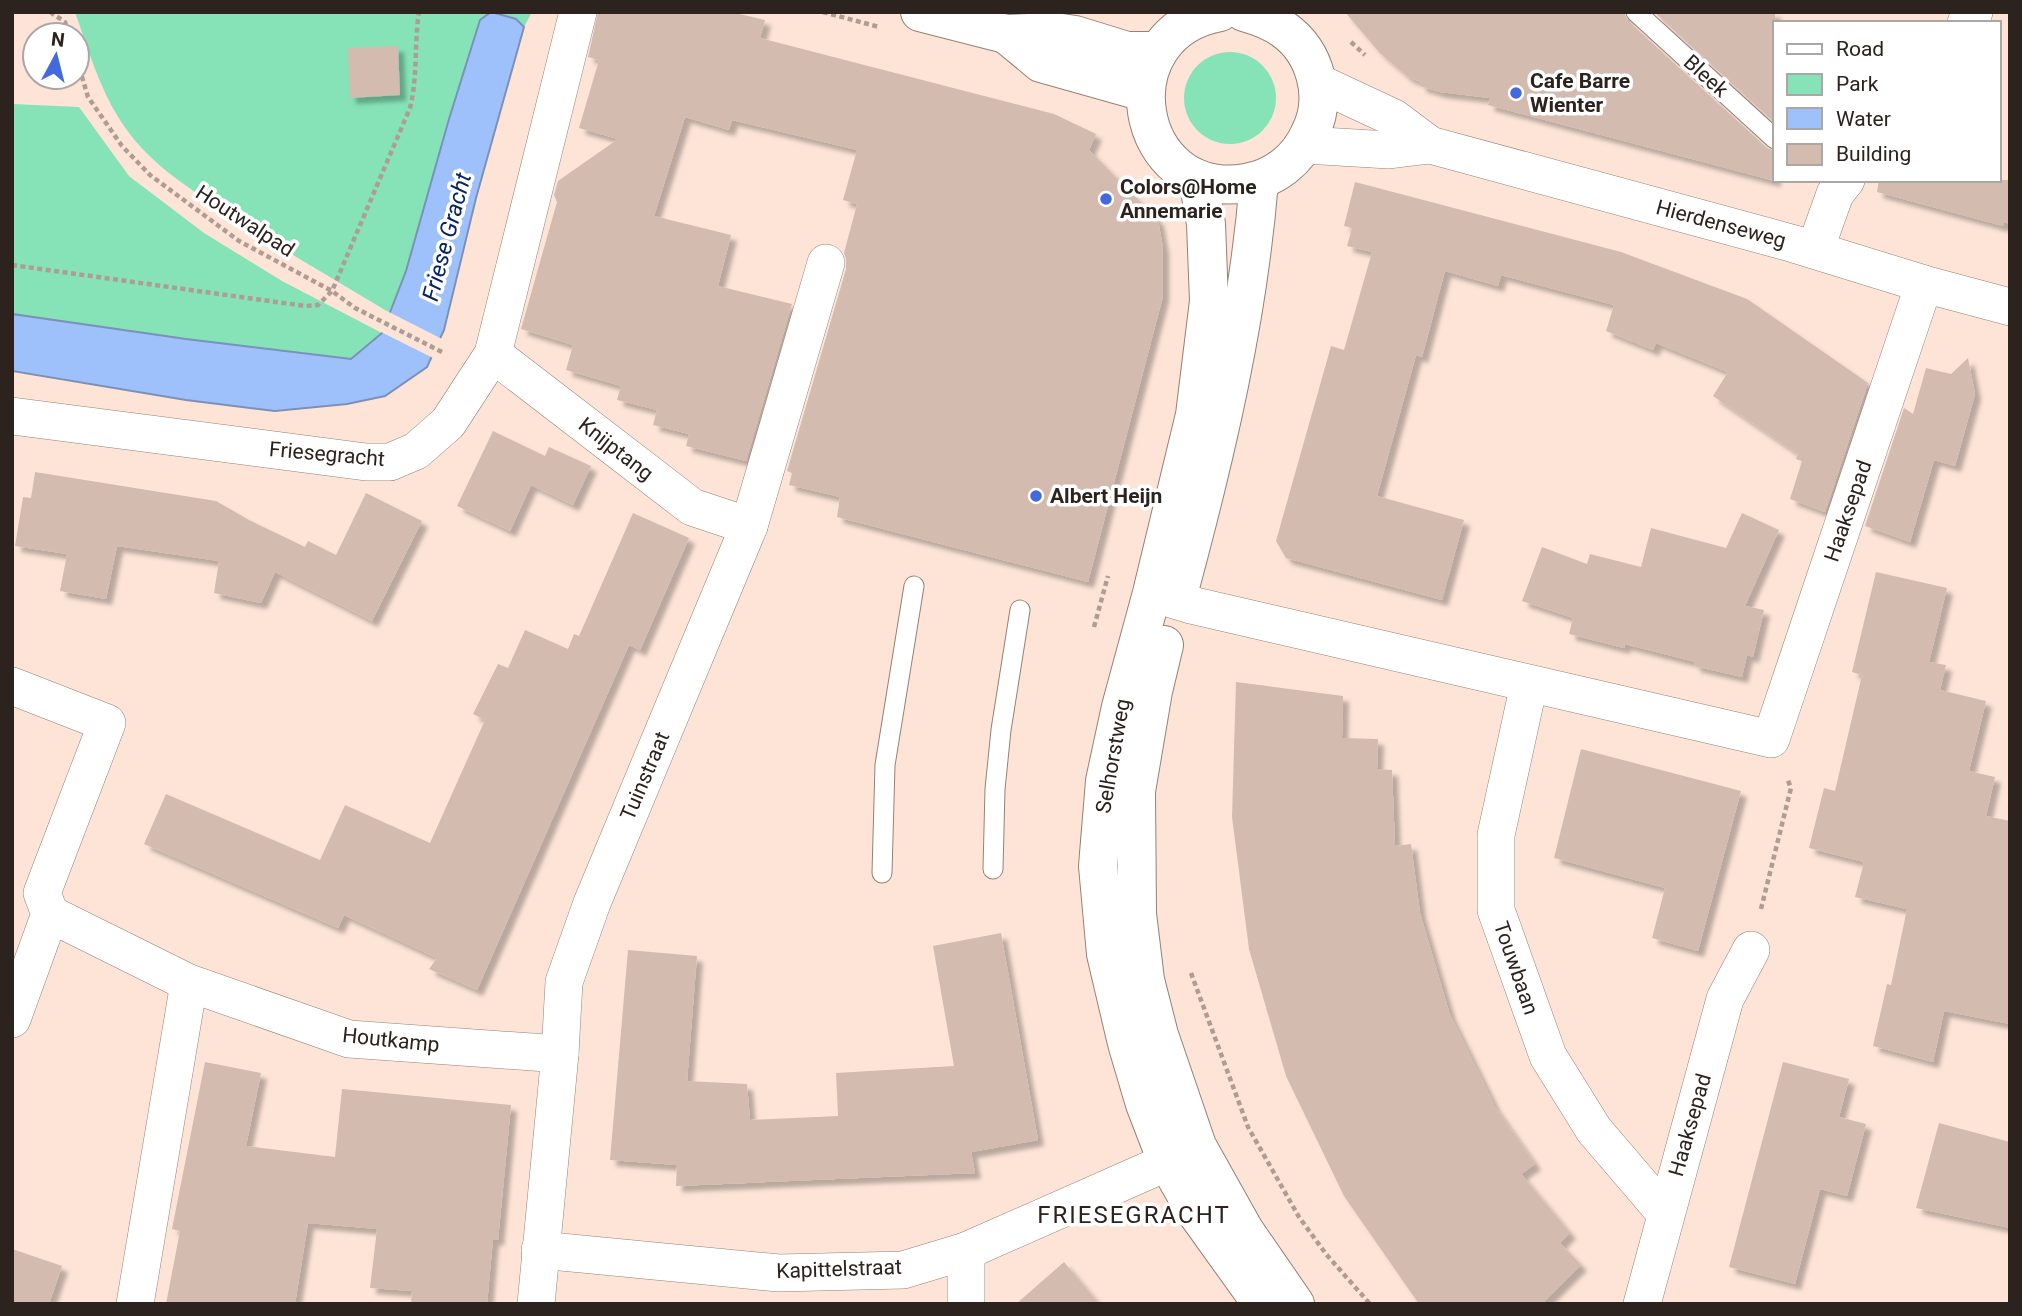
<svg xmlns="http://www.w3.org/2000/svg" width="2022" height="1316" viewBox="0 0 2022 1316" font-family="Roboto,sans-serif">
	<defs>
		<filter id="shadow"><feDropShadow dx="6" dy="6" stdDeviation="2" flood-color="#0004"/></filter>
	</defs>
	<rect width="100%" height="100%" fill="#fde4d7"/>
	<!-- green -->
	<g fill="#85e3b7">
		<path d="M75 12H491L480 20 449 119 406 271 390 313C334 279 277 247 222 210 184 185 145 160 120 120 99 87 88 49 75 12Z"/>
		<polygon points="491,12 532,12 524,27 516,19"/>
		<circle cx="1230" cy="98" r="46"/>
		<polygon points="12,104 79,107 129,176 204,233 282,281 382,333 351,359 186,339 12,314"/>
	</g>
	<!-- water -->
	<polygon fill="#9fc1fb" stroke="#7c91b9" stroke-width="2" points="491,12 516,19 524,27 476,198 444,330 427,367 385,396 347,404 275,411 186,400 12,371 12,314 186,339 351,359 382,333 406,271 449,119 480,20"/>
	<!-- pier -->
	<polygon fill="#fde4d7" points="387,311 444,340 435,359 379,331"/>
	<!-- building -->
	<g fill="#d4bbaf" filter="url(#shadow)">
		<polygon points="598,12 731,12 765,20 760,38 1054,114 1096,134 1089,150 1158,220 1163,248 1163,296 1088,582 837,517 840,497 789,485 792,473 787,471 846,269 846,259 844,253 857,204 843,200 857,150 732,120 729,130 685,117 654,216 731,235 718,286 792,304 746,461 686,446 689,434 653,425 657,410 617,400 621,386 566,370 573,345 521,329 557,202 554,195 558,181 618,139 579,128 599,60 588,57"/>
		<polygon points="1345,12 1624,12 1628,21 1767,148 1775,151 1775,181 1488,105 1490,98 1440,92 1420,86 1421,82 1408,77 1380,53"/>
		<polygon points="1654,12 1775,12 1775,123"/>
		<polygon points="398,46 400,95 350,98 348,48"/>
		<polygon points="1879,180 2010,180 2010,224 2004,222 2003,226 1877,192"/>
		<polygon points="1355,182 1621,252 1747,299 1868,383 1825,512 1790,499 1802,461 1796,459 1798,454 1713,396 1728,372 1656,343 1653,350 1606,331 1614,305 1501,275 1498,286 1445,271 1422,357 1416,355 1377,496 1464,520 1442,600 1286,558 1276,541 1331,346 1344,350 1372,252 1347,246 1352,228 1344,226"/>
		<polygon points="1968,358 1975,394 1955,466 1934,460 1910,542 1865,526 1904,408 1913,414 1926,368 1951,374"/>
		<polygon points="493,431 545,456 549,447 591,466 573,505 531,485 510,531 457,506"/>
		<polygon points="35,472 216,501 249,520 305,547 308,541 336,555 366,493 422,521 372,621 275,572 261,603 214,593 219,561 117,546 106,599 60,591 67,554 15,546 23,497 31,498"/>
		<polygon points="633,513 689,538 640,650 629,645 477,990 429,969 437,958 344,915 338,928 144,844 166,794 320,860 345,805 430,843 485,720 473,714 498,664 508,668 525,630 568,649 574,634 579,636"/>
		<polygon points="1742,513 1779,530 1745,606 1764,610 1753,657 1747,655 1742,677 1694,666 1695,662 1625,644 1624,648 1569,634 1573,618 1522,601 1542,547 1587,564 1590,554 1641,567 1651,528 1726,548"/>
		<polygon points="1876,572 1947,588 1929,662 1946,665 1940,690 1986,701 1969,771 1995,777 1986,816 2010,821 2010,1024 1944,1011 1933,1062 1873,1046 1887,984 1891,985 1907,909 1855,897 1864,862 1809,848 1824,788 1835,791 1862,675 1852,672"/>
		<polygon points="1236,682 1343,696 1342,738 1378,739 1377,769 1392,770 1395,846 1411,844 1420,913 1450,1015 1495,1107 1535,1164 1521,1174 1570,1233 1560,1243 1581,1265 1542,1304 1419,1304 1344,1196 1286,1076 1249,949 1232,817"/>
		<polygon points="1581,749 1741,791 1698,951 1652,938 1665,888 1554,858"/>
		<polygon points="1001,933 1038,1140 971,1152 975,1173 676,1186 677,1165 610,1160 628,950 697,956 687,1081 747,1084 750,1120 838,1116 836,1073 954,1066 933,946"/>
		<polygon points="205,1062 261,1073 246,1146 335,1157 342,1089 511,1105 498,1240 493,1239 487,1304 411,1304 412,1291 370,1288 377,1229 308,1223 295,1304 166,1304 180,1231 172,1229"/>
		<polygon points="1783,1062 1849,1079 1839,1117 1866,1124 1847,1196 1820,1189 1795,1284 1729,1267"/>
		<polygon points="1939,1123 2010,1142 2010,1228 1916,1208"/>
		<polygon points="12,1249 62,1266 49,1304 12,1304"/>
		<polygon points="1064,1262 1099,1304 1016,1304"/>
	</g>
	<g fill="none" stroke-linecap="round" stroke-linejoin="round">
		<!-- lane casing -->
		<g stroke="#978074" stroke-width="21">
			<g id="lane">
				<polyline points="1636,12 1775,139"/>
				<polyline points="993,869 995,789 1001,730 1020,610"/>
				<polyline points="882,873 885,765 914,586"/>
			</g>
		</g>
		<!-- street casing -->
		<g stroke="#978074" stroke-width="38">
			<g id="street">
				<polyline points="1966,23 1974,12"/>
				<polyline points="1317,82 1394,118 1430,145 1791,243 1924,284 2010,307"/>
				<polyline points="1305,145 1389,150 1430,145"/>
				<polyline points="1815,250 1835,194 1846,180"/>
				<polyline points="493,354 692,507 749,526"/>
				<polyline points="12,416 366,462 390,462 416,451 448,423 493,354 578,12"/>
				<polyline points="1152,593 1191,605 1771,739 1924,284"/>
				<polyline points="1529,684 1496,835 1496,910 1548,1056 1594,1130 1665,1213"/>
				<polyline points="12,686 107,723 42,893 50,914 12,1019"/>
				<polyline points="50,914 189,983 349,1039 560,1054"/>
				<polyline points="540,1250 779,1273 903,1270 966,1251 1154,1168 1195,1147"/>
				<polyline points="135,1304 189,983"/>
				<polyline points="536,1304 560,1054 564,982 592,903 749,526 826,263"/>
				<polyline points="966,1304 966,1251"/>
				<polyline points="1642,1304 1725,999 1751,950"/>
			</g>
		</g>
		<!-- secondary casing -->
		<g stroke="#978074" stroke-width="40">
			<g id="secondary">
				<polyline points="920,12 1006,34 1055,32 1075,35 1127,51 1158,51"/>
				<path d="M1220 12C1104 33 1133 202 1246 183 1275 178 1298 160 1310 133 1328 98 1316 52 1283 29 1272 21 1258 16 1244 12"/>
				<polyline points="1006,34 1041,63 1144,92"/>
				<polyline points="1198,179 1206,224 1209,301 1195,415 1152,593 1121,707 1105,781 1098,866 1106,954 1127,1043 1145,1104 1167,1161 1196,1212 1262,1304"/>
				<path d="M1180 587C1216 453 1248 319 1259 181"/>
				<polyline points="1164,645 1153,691 1136,791 1137,914 1145,980 1159,1035 1197,1146 1244,1230 1295,1304"/>
			</g>
		</g>
		<!-- path -->
		<g stroke="#af9c92" stroke-width="4.5" stroke-dasharray="5 3.5" stroke-linecap="butt">
			<polyline points="50,12 65,22 69,35"/>
			<polyline points="823,12 879,27"/>
			<polyline points="1351,42 1365,55"/>
			<polyline points="77,60 88,97 122,146 150,175 239,241 332,291 355,308 444,353"/>
			<path d="M12 265 305 306 318 305 332 291 410 108C418 76 414 44 419 12"/>
			<polyline points="1094,627 1108,576"/>
			<polyline points="1761,909 1791,788 1787,778"/>
			<polyline points="1191,973 1248,1127 1299,1217 1326,1254 1370,1304"/>
		</g>
		<!-- lane -->
		<use href="#lane" stroke="#fff" stroke-width="19"/>
		<!-- street -->
		<use href="#street" stroke="#fff" stroke-width="37"/>
		<!-- secondary -->
		<use href="#secondary" stroke="#fff" stroke-width="38"/>
	</g>
	<!-- markers -->
	<g fill="#4469dc" stroke="#fff" stroke-width="2.5">
		<circle cx="1516" cy="93" r="7"/>
		<circle cx="1106" cy="199" r="7"/>
		<circle cx="1036" cy="496" r="7"/>
	</g>
	<g text-anchor="middle" dominant-baseline="central" stroke-width="7" stroke-linejoin="round" paint-order="stroke">
		<!-- street labels -->
		<g font-size="21" fill="#2c221e" stroke="#fff">
			<text transform="translate(1706 76) rotate(42)">Bleek</text>
			<text transform="translate(245 221) rotate(33)">Houtwalpad</text>
			<text transform="translate(1721 224) rotate(15)">Hierdenseweg</text>
			<text transform="translate(616 449) rotate(38)">Knijptang</text>
			<text transform="translate(327 454) rotate(5)">Friesegracht</text>
			<text transform="translate(1848 511) rotate(-71)">Haaksepad</text>
			<text transform="translate(1113 756) rotate(-80)">Selhorstweg</text>
			<text transform="translate(645 776) rotate(-67)">Tuinstraat</text>
			<text transform="translate(1516 968) rotate(71)">Touwbaan</text>
			<text transform="translate(391 1040) rotate(6)">Houtkamp</text>
			<text transform="translate(1690 1125) rotate(-74)">Haaksepad</text>
			<text transform="translate(839 1269) rotate(-2)">Kapittelstraat</text>
		</g>
		<!-- poi labels -->
		<g font-size="21" font-weight="bold" fill="#2c221e" stroke="#fff" text-anchor="start">
			<text x="1530" y="81">Cafe Barre<tspan x="1530" dy="24">Wienter</tspan></text>
			<text x="1120" y="187">Colors@Home<tspan x="1120" dy="24">Annemarie</tspan></text>
			<text x="1050" y="496">Albert Heijn</text>
		</g>
		<!-- water labels -->
		<g font-size="23" font-style="italic" fill="#052562" stroke="#fff">
			<text transform="translate(447 237) rotate(-75)">Friese Gracht</text>
		</g>
		<!-- quarter labels -->
		<g font-size="24" letter-spacing="2" fill="#2c221e" stroke="#fff">
			<text x="1134" y="1215">FRIESEGRACHT</text>
		</g>
	</g>
	<!-- border -->
	<rect width="2022" height="1316" fill="none" stroke="#2c221e" stroke-width="28"/>
	<!-- legend -->
	<rect x="1773" y="21" width="228" height="161" fill="#ffffff" stroke="#aba7a5" stroke-width="2"/>
	<rect x="1787" y="44" width="35" height="10" fill="#ffffff" stroke="#aba7a5" stroke-width="2"/>
	<text x="1836" y="56" font-size="21" fill="#2c221e">Road</text>
	<rect x="1787" y="74" width="35" height="21" fill="#85e3b7" stroke="#aba7a5" stroke-width="2"/>
	<text x="1836" y="91" font-size="21" fill="#2c221e">Park</text>
	<rect x="1787" y="108" width="35" height="21" fill="#9fc1fb" stroke="#aba7a5" stroke-width="2"/>
	<text x="1836" y="126" font-size="21" fill="#2c221e">Water</text>
	<rect x="1787" y="144" width="35" height="21" fill="#d4bbaf" stroke="#aba7a5" stroke-width="2"/>
	<text x="1836" y="161" font-size="21" fill="#2c221e">Building</text>
	<!-- north arrow -->
	<g transform="translate(56 56) rotate(7)"><circle r="33" fill="#ffffff" stroke="#aba7a5" stroke-width="2"/>
	<path d="M0-5L12 26L0 18L-12 26Z" fill="#4469dc"/>
	<text y="-10" font-size="19" font-weight="bold" text-anchor="middle" fill="#2c221e">N</text>
	</g>
</svg>
